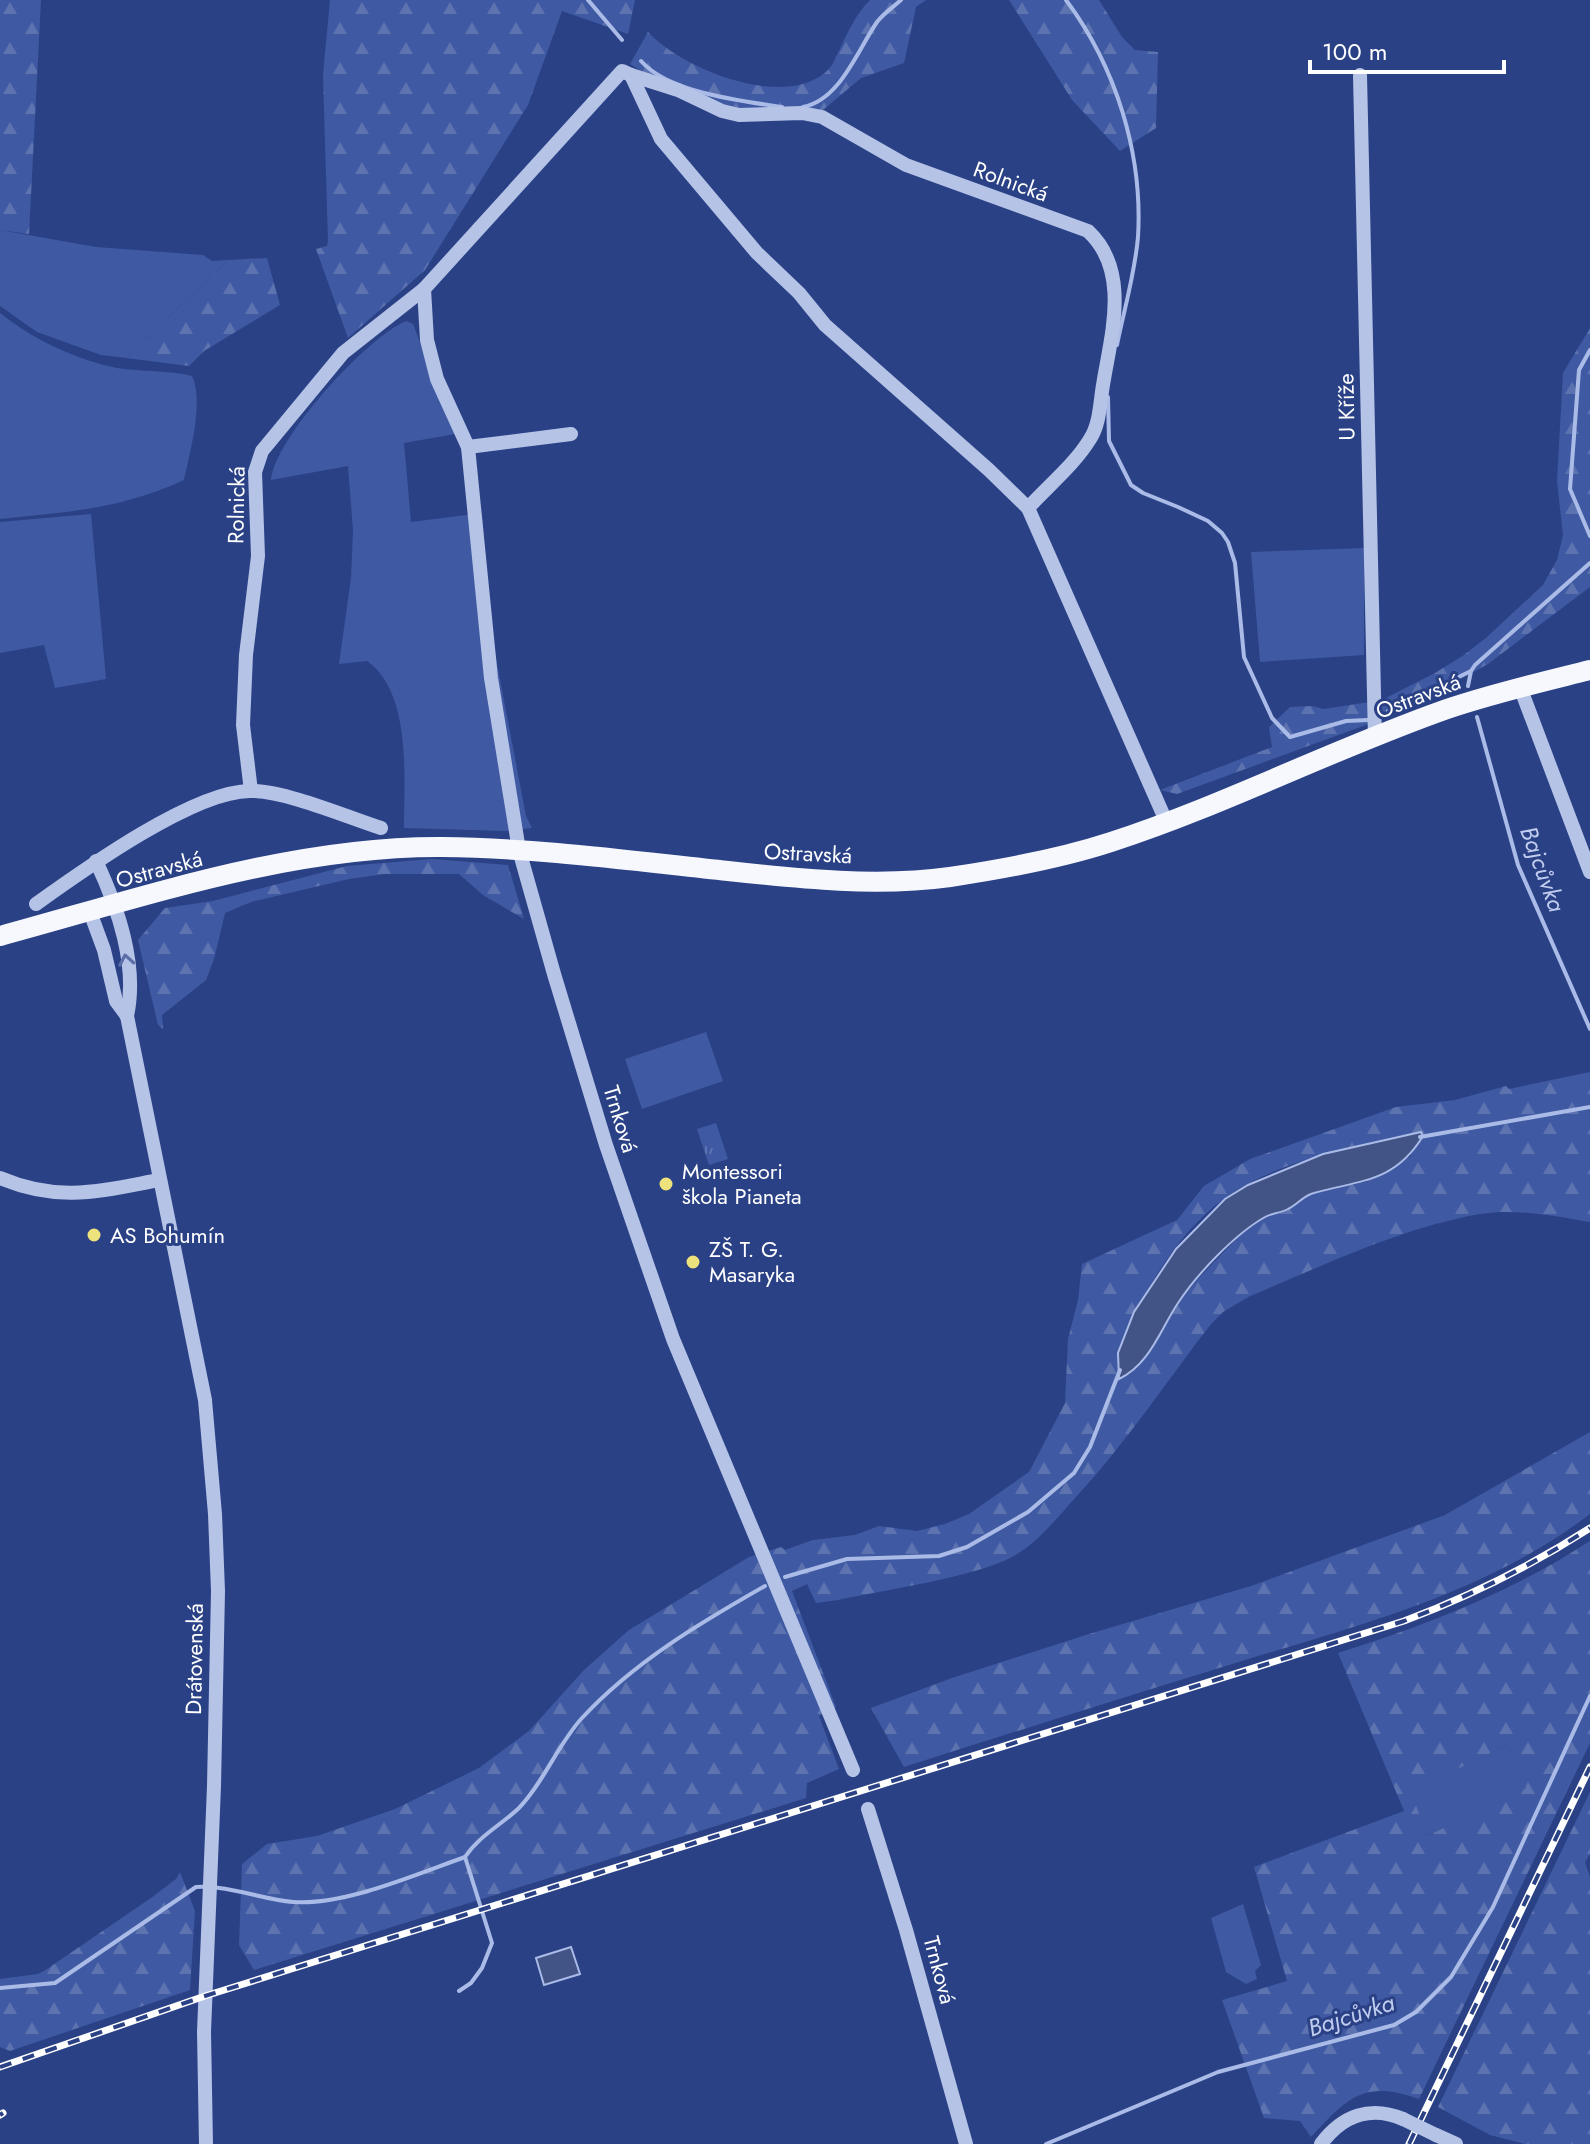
<svg xmlns="http://www.w3.org/2000/svg" width="1590" height="2144" viewBox="0 0 1590 2144" font-family="Jost,sans-serif">
	<defs>
		<pattern id="forest-firs" width="22" height="20" patternUnits="userSpaceOnUse" patternTransform="scale(2)"><rect width="22" height="20" fill="#3f5aa2"/><path d="M5 1l3.5 6h-7zM16 11l3.5 6h-7z" fill="#5c73b0"/></pattern>
		<pattern id="park-tufts" width="24" height="20" patternUnits="userSpaceOnUse" patternTransform="scale(2)"><rect width="24" height="20" fill="#3f5aa2"/><path d="M3 7l-1-3M5 7V3M7 7l1-3M15 17l-1-3M17 17v-4M19 17l1-3" fill="none" stroke="#5c73b0"/></pattern>
	</defs>
	<rect width="100%" height="100%" fill="#2a4186"/>
	<!-- grass -->
	<g fill="#3f5aa2">
		<polygon points="0,230 96,247 203,255 212,261 228,260 126,358 101,355 37,332 0,306"/>
		<path d="M0 313C34 340 75 359 117 368 142 372 168 370 192 376 204 402 190 452 184 480 121 509 68 512 0 519Z"/>
		<path d="M406 321 413 324 455 434 404 443 411 522 482 513 491 632 526 816 532 828 505 831 404 828C404 778 412 693 367 661L339 664 351 578 353 530 348 466 271 480C275 438 367 337 406 321Z"/>
		<polygon points="91,514 106,679 55,688 44,645 0,653 0,522"/>
		<polygon points="1364,548 1364,655 1260,662 1251,552"/>
		<polygon points="706,1032 723,1081 642,1109 625,1059"/>
		<polygon points="1508,1745 1527,1788 1427,1836 1410,1791"/>
		<polygon points="1243,1904 1261,1965 1255,1971 1257,1979 1246,1984 1226,1972 1211,1918"/>
	</g>
	<!-- forest -->
	<g fill="url(#forest-firs)" fill-rule="evenodd">
		<polygon points="0,0 41,0 29,234 0,230"/>
		<polygon points="330,0 635,0 628,34 562,11 528,105 425,270 348,338 316,249 327,246 328,241 323,75"/>
		<path d="M870 0H926L916 7 904 63 861 78 823 110C790 110 753 113 722 105 696 99 651 79 630 64L648 32C682 69 787 112 829 69 833 65 835 58 838 53 847 34 855 15 870 0Z"/>
		<polygon points="1009,0 1099,0 1122,37 1135,50 1158,52 1156,128 1120,151 1072,100"/>
		<polygon points="267,258 280,305 204,351 189,366 126,358 228,260"/>
		<polygon points="1590,328 1590,587 1488,664 1437,692 1385,718 1177,794 1160,790 1272,747 1269,727 1290,707 1312,706 1324,709 1382,700 1435,673 1464,655 1487,637 1543,585 1557,560 1563,535 1557,481 1563,373"/>
		<polygon points="432,859 508,865 524,919 483,895 459,874 385,874 349,879 251,902 225,913 214,959 206,980 162,1015 163,1029 158,1025 138,940 165,908 213,901 347,866"/>
		<path d="M1590 1072V1222C1555 1216 1516 1208 1480 1214 1400 1228 1325 1265 1250 1296L1223 1312 1211 1324C1166 1382 1126 1443 1076 1497 1055 1520 1034 1548 1004 1561 957 1580 889 1589 838 1600L816 1603 807 1584 792 1591 836 1707 819 1716 839 1769 807 1783 806 1798 254 1970 239 1945 242 1864 267 1844 317 1836 395 1809 479 1768 529 1731 584 1670 629 1630 749 1557 781 1547 785 1550 813 1540 855 1535 879 1526 917 1531 945 1524 969 1514 1029 1472 1065 1403 1068 1339 1078 1300 1082 1264 1177 1220 1204 1186 1250 1159 1396 1107 1455 1100 1506 1086 1509 1089ZM1403 1135 1411 1156 1365 1182 1309 1194 1289 1209 1266 1216 1238 1237 1195 1282 1178 1303 1153 1346 1118 1353C1141 1296 1174 1235 1225 1198 1273 1163 1346 1148 1403 1135Z"/>
		<path d="M1590 1432V1514C1490 1591 1363 1624 1245 1660 1131 1695 1017 1731 904 1767L871 1708 952 1678 1089 1634 1251 1586 1445 1515Z"/>
		<path d="M1590 1541V1743L1419 2099C1364 2079 1347 2098 1311 2137L1300 2121 1264 2118 1222 2000 1287 1981 1254 1867 1404 1811 1338 1653C1429 1624 1510 1593 1590 1541ZM1508 1745 1526 1788 1427 1836 1411 1791Z"/>
		<polygon points="1590,1792 1590,1854 1585,1862 1590,1877 1590,2144 1525,2144 1490,2135 1438,2107"/>
		<polygon points="180,1872 195,1911 190,1990 10,2051 0,2047 0,1979 38,1974 47,1969 151,1898 176,1879"/>
	</g>
	<!-- park -->
	<polygon fill="url(#park-tufts)" points="716,1123 728,1159 709,1165 697,1129"/>
	<!-- water -->
	<g fill="#425385" stroke="#aabbe7" stroke-width="2">
		<path d="M1421 1132 1423 1136C1395 1182 1361 1180 1314 1193 1304 1195 1297 1205 1288 1209 1281 1213 1272 1213 1265 1217 1235 1234 1197 1274 1178 1303 1160 1330 1150 1364 1119 1379L1118 1353 1134 1312 1176 1249 1225 1199 1248 1185 1323 1154Z"/>
		<polygon points="571,1947 580,1974 544,1985 536,1958"/>
	</g>
	<g fill="none" stroke-linecap="round" stroke-linejoin="round">
		<!-- stream -->
		<g stroke="#aabbe7" stroke-width="4">
			<polyline points="588,0 622,40"/>
			<path d="M1066 0C1116 67 1143 154 1138 237 1135 273 1124 310 1117 345"/>
			<path d="M641 61C669 93 742 101 782 107"/>
			<path d="M803 107C840 100 857 51 877 22 883 14 893 7 901 0"/>
			<polyline points="1590,350 1579,370 1570,489 1590,536"/>
			<polyline points="1108,397 1109,441 1131,485 1143,493 1178,507 1208,521 1222,533 1228,542 1235,563 1244,657 1272,718 1290,737 1346,721 1368,720"/>
			<polyline points="1468,686 1471,671 1475,665 1590,563"/>
			<polyline points="1388,711 1471,671"/>
			<polyline points="1477,717 1518,865 1590,1029"/>
			<polyline points="1420,1137 1590,1107"/>
			<polyline points="785,1577 847,1559 939,1556 967,1547 1028,1512 1074,1473 1090,1447 1120,1370"/>
			<path d="M0 1988 55 1983 196 1887C230 1885 259 1899 293 1902 344 1906 417 1874 465 1857"/>
			<path d="M459 1991 471 1983 482 1968 492 1943 465 1857C479 1836 501 1825 519 1808 544 1782 558 1744 582 1718 634 1662 700 1623 765 1586"/>
			<polyline points="1046,2144 1218,2072 1394,2025 1416,2012 1451,1977 1493,1907 1590,1696"/>
		</g>
		<!-- minor -->
		<g stroke="#b5c3e7" stroke-width="14">
			<path d="M631 75 678 90 722 111 739 115 802 113 822 117 906 165 1088 231C1131 271 1111 335 1103 385 1100 402 1100 424 1090 439 1075 464 1048 486 1028 508"/>
			<polyline points="1360,75 1375,738"/>
			<polyline points="424,289 427,340 437,379 468,447 491,678 519,850 554,974 606,1145 673,1339 853,1770"/>
			<polyline points="468,447 571,434"/>
			<polyline points="1520,687 1590,872"/>
			<polyline points="251,791 243,725 246,655 258,556 255,472 262,451 343,353 424,289 622,71 631,75 661,139 757,253 799,293 825,325 989,470 1028,508 1166,821"/>
			<path d="M96 861C118 908 138 965 127 1016L205 1400 215 1514 218 1591 214 1786 204 2032 206 2144"/>
			<path d="M36 904C82 871 196 789 252 791 286 791 347 817 381 828"/>
			<polyline points="90,912 104,950 116,1001 127,1016"/>
			<path d="M0 1178C59 1203 100 1191 159 1180"/>
			<polyline points="868,1809 906,1930 966,2144"/>
			<polyline points="1436,2135 1456,2144"/>
			<path d="M1321 2144C1342 2116 1370 2105 1403 2119"/>
		</g>
		<!-- major -->
		<path stroke="#f7f8fe" stroke-width="20" d="M0 936C144 897 291 846 442 847 538 848 633 861 728 871 801 879 878 887 950 877 1004 869 1059 859 1111 842 1225 805 1333 749 1447 709 1494 693 1542 682 1590 670"/>
		<!-- rail casing -->
		<g stroke="#fff" stroke-width="7">
			<g id="rail">
				<path d="M0 2067 205 1996 1404 1621C1470 1596 1531 1566 1590 1528"/>
				<polyline points="0,2115 3,2113"/>
				<polyline points="1409,2144 1590,1767"/>
			</g>
		</g>
		<!-- rail -->
		<use href="#rail" stroke="#2a4186" stroke-width="4" stroke-dasharray="12" stroke-linecap="butt"/>
		<!-- minor-bridge -->
		<polyline stroke="#b5c3e7" stroke-width="14" points="1403,2119 1436,2135"/>
	</g>
	<!-- one-way arrows -->
	<defs><path id="oneway-chevron" d="M-2-3.5L2.5 0L-2 3.5" fill="none" stroke-width="1.6" stroke-linecap="round" stroke-linejoin="round" transform="scale(2)"/></defs>
	<use stroke="#5b6ea8" href="#oneway-chevron" transform="translate(126 960) rotate(-100)"/>
	<!-- markers -->
	<g fill="#eee27d" stroke="#2a4186" stroke-width="3">
		<circle cx="666" cy="1184" r="8"/>
		<circle cx="94" cy="1235" r="8"/>
		<circle cx="693" cy="1262" r="8"/>
	</g>
	<g text-anchor="middle" dominant-baseline="central" stroke-width="6" stroke-linejoin="round" paint-order="stroke">
		<!-- street labels -->
		<g font-size="22" fill="#fff" stroke="#2a4186">
			<text transform="translate(1011 181) rotate(20)">Rolnická</text>
			<text transform="translate(1346 407) rotate(-91)">U Kříže</text>
			<text transform="translate(236 505) rotate(-89)">Rolnická</text>
			<text transform="translate(1418 696) rotate(-21)">Ostravská</text>
			<text transform="translate(808 853) rotate(3)">Ostravská</text>
			<text transform="translate(159 869) rotate(-15)">Ostravská</text>
			<text transform="translate(621 1119) rotate(73)">Trnková</text>
			<text transform="translate(194 1659) rotate(-89)">Drátovenská</text>
			<text transform="translate(940 1970) rotate(75)">Trnková</text>
		</g>
		<!-- poi labels -->
		<g font-size="22" fill="#fff" stroke="#2a4186" text-anchor="start">
			<text x="682" y="1171">Montessori<tspan x="682" dy="25">škola Pianeta</tspan></text>
			<text x="110" y="1235">AS Bohumín</text>
			<text x="709" y="1249">ZŠ T. G.<tspan x="709" dy="25">Masaryka</tspan></text>
		</g>
		<!-- water labels -->
		<g font-size="24" font-style="italic" fill="#c1cdef" stroke="#2a4186">
			<text transform="translate(1543 869) rotate(70)">Bajcůvka</text>
			<text transform="translate(1351 2015) rotate(-18)">Bajcůvka</text>
		</g>
	</g>
	<!-- scale -->
	<path d="M1310 60v12h194v-12" fill="none" stroke="#ffffff" stroke-width="4"/>
	<text x="1322" y="60" font-size="24" fill="#ffffff" stroke="#2a4186" stroke-width="6" paint-order="stroke">100 m</text>
</svg>
